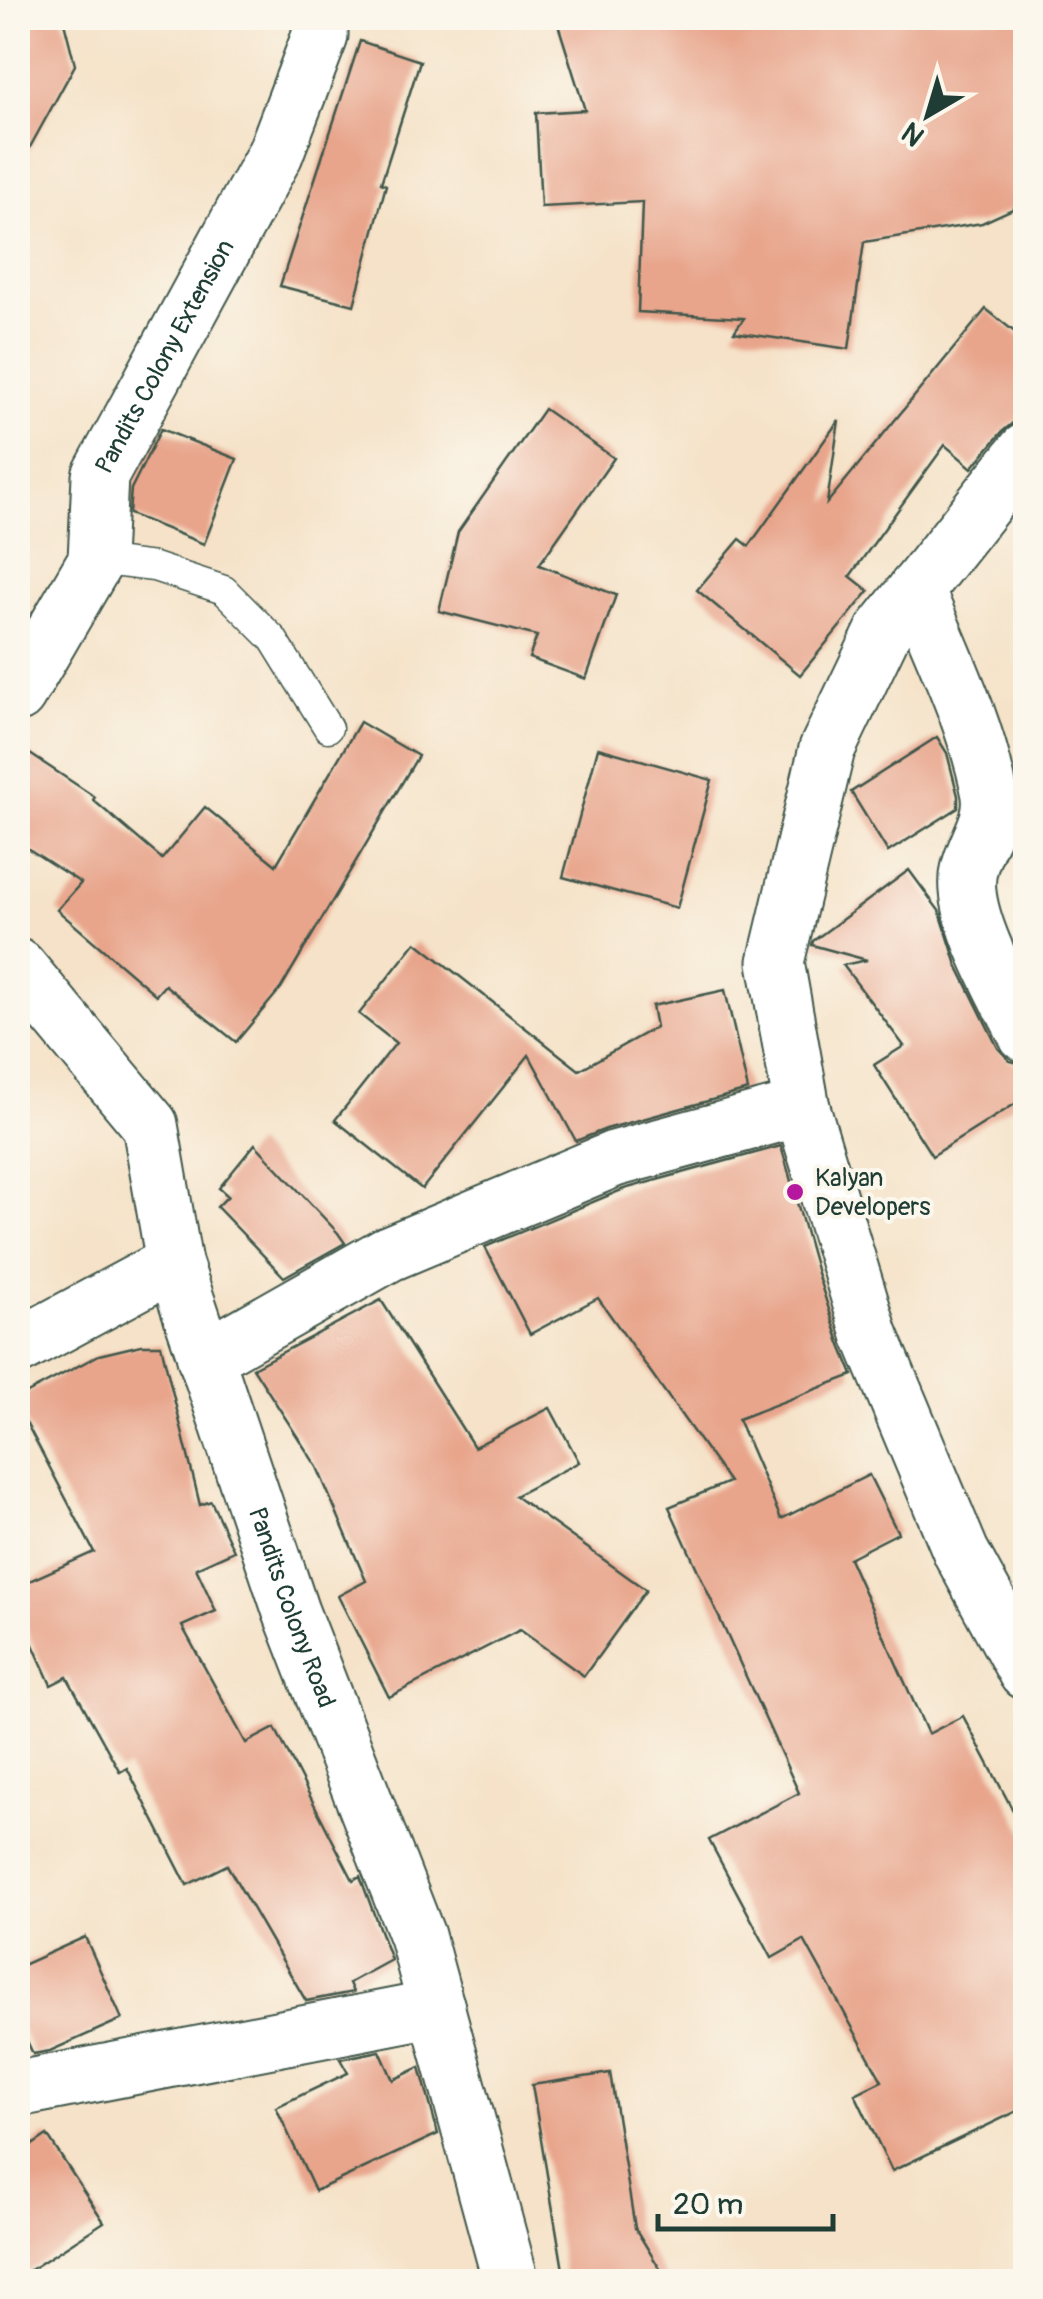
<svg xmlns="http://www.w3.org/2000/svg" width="1043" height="2299" viewBox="0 0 1043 2299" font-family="Pangolin,sans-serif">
	<rect width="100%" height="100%" fill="#fbf7ec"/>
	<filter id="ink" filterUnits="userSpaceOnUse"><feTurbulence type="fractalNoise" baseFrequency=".01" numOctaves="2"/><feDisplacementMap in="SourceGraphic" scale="20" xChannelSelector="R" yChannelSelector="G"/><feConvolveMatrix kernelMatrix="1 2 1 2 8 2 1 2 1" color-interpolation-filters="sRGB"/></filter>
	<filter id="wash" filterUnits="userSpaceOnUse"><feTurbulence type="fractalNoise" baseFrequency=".0048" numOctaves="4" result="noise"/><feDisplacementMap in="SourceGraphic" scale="40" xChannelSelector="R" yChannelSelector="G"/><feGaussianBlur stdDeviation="2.25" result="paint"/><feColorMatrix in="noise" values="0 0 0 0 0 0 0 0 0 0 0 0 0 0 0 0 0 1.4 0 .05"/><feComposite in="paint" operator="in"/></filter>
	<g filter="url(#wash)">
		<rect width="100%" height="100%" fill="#f5e2c8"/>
		<g id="blocks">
			<!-- building -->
			<g fill="#e8a58c">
				<polygon points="18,18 63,18 75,65 18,169"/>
				<polygon points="556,18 1026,18 1026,203 982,223 864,242 849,349 734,332 744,318 638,312 642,202 541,207 536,113 585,110"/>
				<polygon points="360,41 420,61 381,183 386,185 354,305 280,286"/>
				<polygon points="986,309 1026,341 1026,416 1022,421 1014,422 1002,432 972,468 945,445 850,576 869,591 800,675 697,590 740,539 749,546 839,420 827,503"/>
				<polygon points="544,409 614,458 539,565 616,595 586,679 529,658 537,636 439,611 458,532"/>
				<polygon points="161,429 237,459 204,544 129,514 131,489"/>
				<polygon points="360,722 418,756 281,988 236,1042 165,985 156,995 57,910 81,883 18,842 18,746 95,797 93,800 162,859 205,807 276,865"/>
				<polygon points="937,737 947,753 958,796 958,808 888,852 851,792"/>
				<polygon points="598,748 712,780 677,908 563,877"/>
				<polygon points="909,870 940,912 957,965 998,1048 1010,1061 1026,1065 1026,1097 932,1156 874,1065 904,1046 843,965 867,960 812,945 813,941"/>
				<polygon points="416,942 579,1070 656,1027 652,1006 725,990 748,1090 606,1129 576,1141 529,1055 422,1189 335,1120 396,1043 359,1014"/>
				<polygon points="255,1144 338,1233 345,1243 284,1277 217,1207 228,1196 219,1188"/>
				<polygon points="781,1146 817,1273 840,1343 853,1375 738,1419 781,1519 869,1475 898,1533 849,1558 928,1734 963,1716 1026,1835 1026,2107 892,2171 855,2094 882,2081 804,1940 772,1958 709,1840 799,1793 669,1507 729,1482 598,1298 530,1334 485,1247 624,1189"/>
				<polygon points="381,1300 474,1447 550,1408 579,1462 515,1496 646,1590 584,1676 520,1630 389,1697 338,1596 366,1581 317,1467 253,1368"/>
				<polygon points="141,1345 161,1345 200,1505 211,1501 234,1551 196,1568 216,1611 182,1626 246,1743 275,1728 353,1880 360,1876 361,1879 391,1960 349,1983 353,1992 306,2001 227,1865 187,1885 127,1768 120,1772 67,1677 51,1685 18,1611 18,1586 94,1552 18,1407 18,1398 99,1355"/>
				<polygon points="85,1937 122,2019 50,2051 33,2054 18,2021 18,1967"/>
				<polygon points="380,2051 393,2080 420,2067 438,2134 315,2191 276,2107 348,2073 340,2059"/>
				<polygon points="610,2073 635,2228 668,2282 565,2282 532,2085"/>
				<polygon points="47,2135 104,2222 18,2278 18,2155"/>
			</g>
		</g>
	</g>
	<g filter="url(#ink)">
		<use href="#blocks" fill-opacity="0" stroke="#3f564a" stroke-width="2.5"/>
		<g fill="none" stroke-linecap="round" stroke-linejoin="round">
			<!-- lane casing -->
			<g stroke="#3f564a" stroke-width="31">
				<polyline id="lane" points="96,560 154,567 224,590 273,639 328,728"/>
			</g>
			<!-- street casing -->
			<g stroke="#3f564a" stroke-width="59">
				<g id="street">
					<path d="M916 589C942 654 975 720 989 790 996 820 975 842 969 870 959 914 1006 993 1026 1034"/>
					<path id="s1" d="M18 694 96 560 100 476 275 154 320 36V18"/>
					<path id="s2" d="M18 967 150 1125 174 1263 291 1612 417 1936 511 2282"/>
					<polyline points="18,1347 174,1263"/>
					<polyline points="205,1358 388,1254 614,1159 802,1108"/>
					<polyline points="18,2089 437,2008"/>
				</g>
			</g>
			<!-- secondary casing -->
			<g stroke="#3f564a" stroke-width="59">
				<polyline id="secondary" points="1026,451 884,630 827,749 776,962 802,1108 870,1334 961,1552 1026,1672"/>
			</g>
			<!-- lane -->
			<use href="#lane" stroke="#fff" stroke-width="28"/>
			<!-- street -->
			<use href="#street" stroke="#fff" stroke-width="55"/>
			<!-- secondary -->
			<use href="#secondary" stroke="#fff" stroke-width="55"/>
		</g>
	</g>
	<!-- markers -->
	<circle fill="#b5179e" stroke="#fbf7ec" stroke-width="4" cx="795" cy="1192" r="10"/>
	<g text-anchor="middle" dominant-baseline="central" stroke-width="8" stroke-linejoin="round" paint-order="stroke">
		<!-- street labels -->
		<g font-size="25" fill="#1f3d34" stroke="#fbf7ec">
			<text stroke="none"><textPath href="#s1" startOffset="375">Pandits Colony Extension</textPath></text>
			<text stroke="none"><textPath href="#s2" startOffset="710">Pandits Colony Road</textPath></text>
		</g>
		<!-- poi labels -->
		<g font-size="25" fill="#1f3d34" stroke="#fbf7ec" text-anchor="start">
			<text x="815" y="1178">Kalyan<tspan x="815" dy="29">Developers</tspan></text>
		</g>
	</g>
	<!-- margin -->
	<rect width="1043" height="2299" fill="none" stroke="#fbf7ec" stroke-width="60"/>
	<!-- north arrow -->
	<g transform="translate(928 115) rotate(218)" stroke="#fbf7ec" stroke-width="8" paint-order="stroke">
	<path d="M0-8L18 38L0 25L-18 38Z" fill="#1f3d34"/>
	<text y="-15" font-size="28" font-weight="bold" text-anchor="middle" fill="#1f3d34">N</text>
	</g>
	<!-- scale -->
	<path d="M658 2214v15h175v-15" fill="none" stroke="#1f3d34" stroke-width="5"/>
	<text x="673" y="2214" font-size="30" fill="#1f3d34" stroke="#fbf7ec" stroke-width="8" paint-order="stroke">20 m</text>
</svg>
